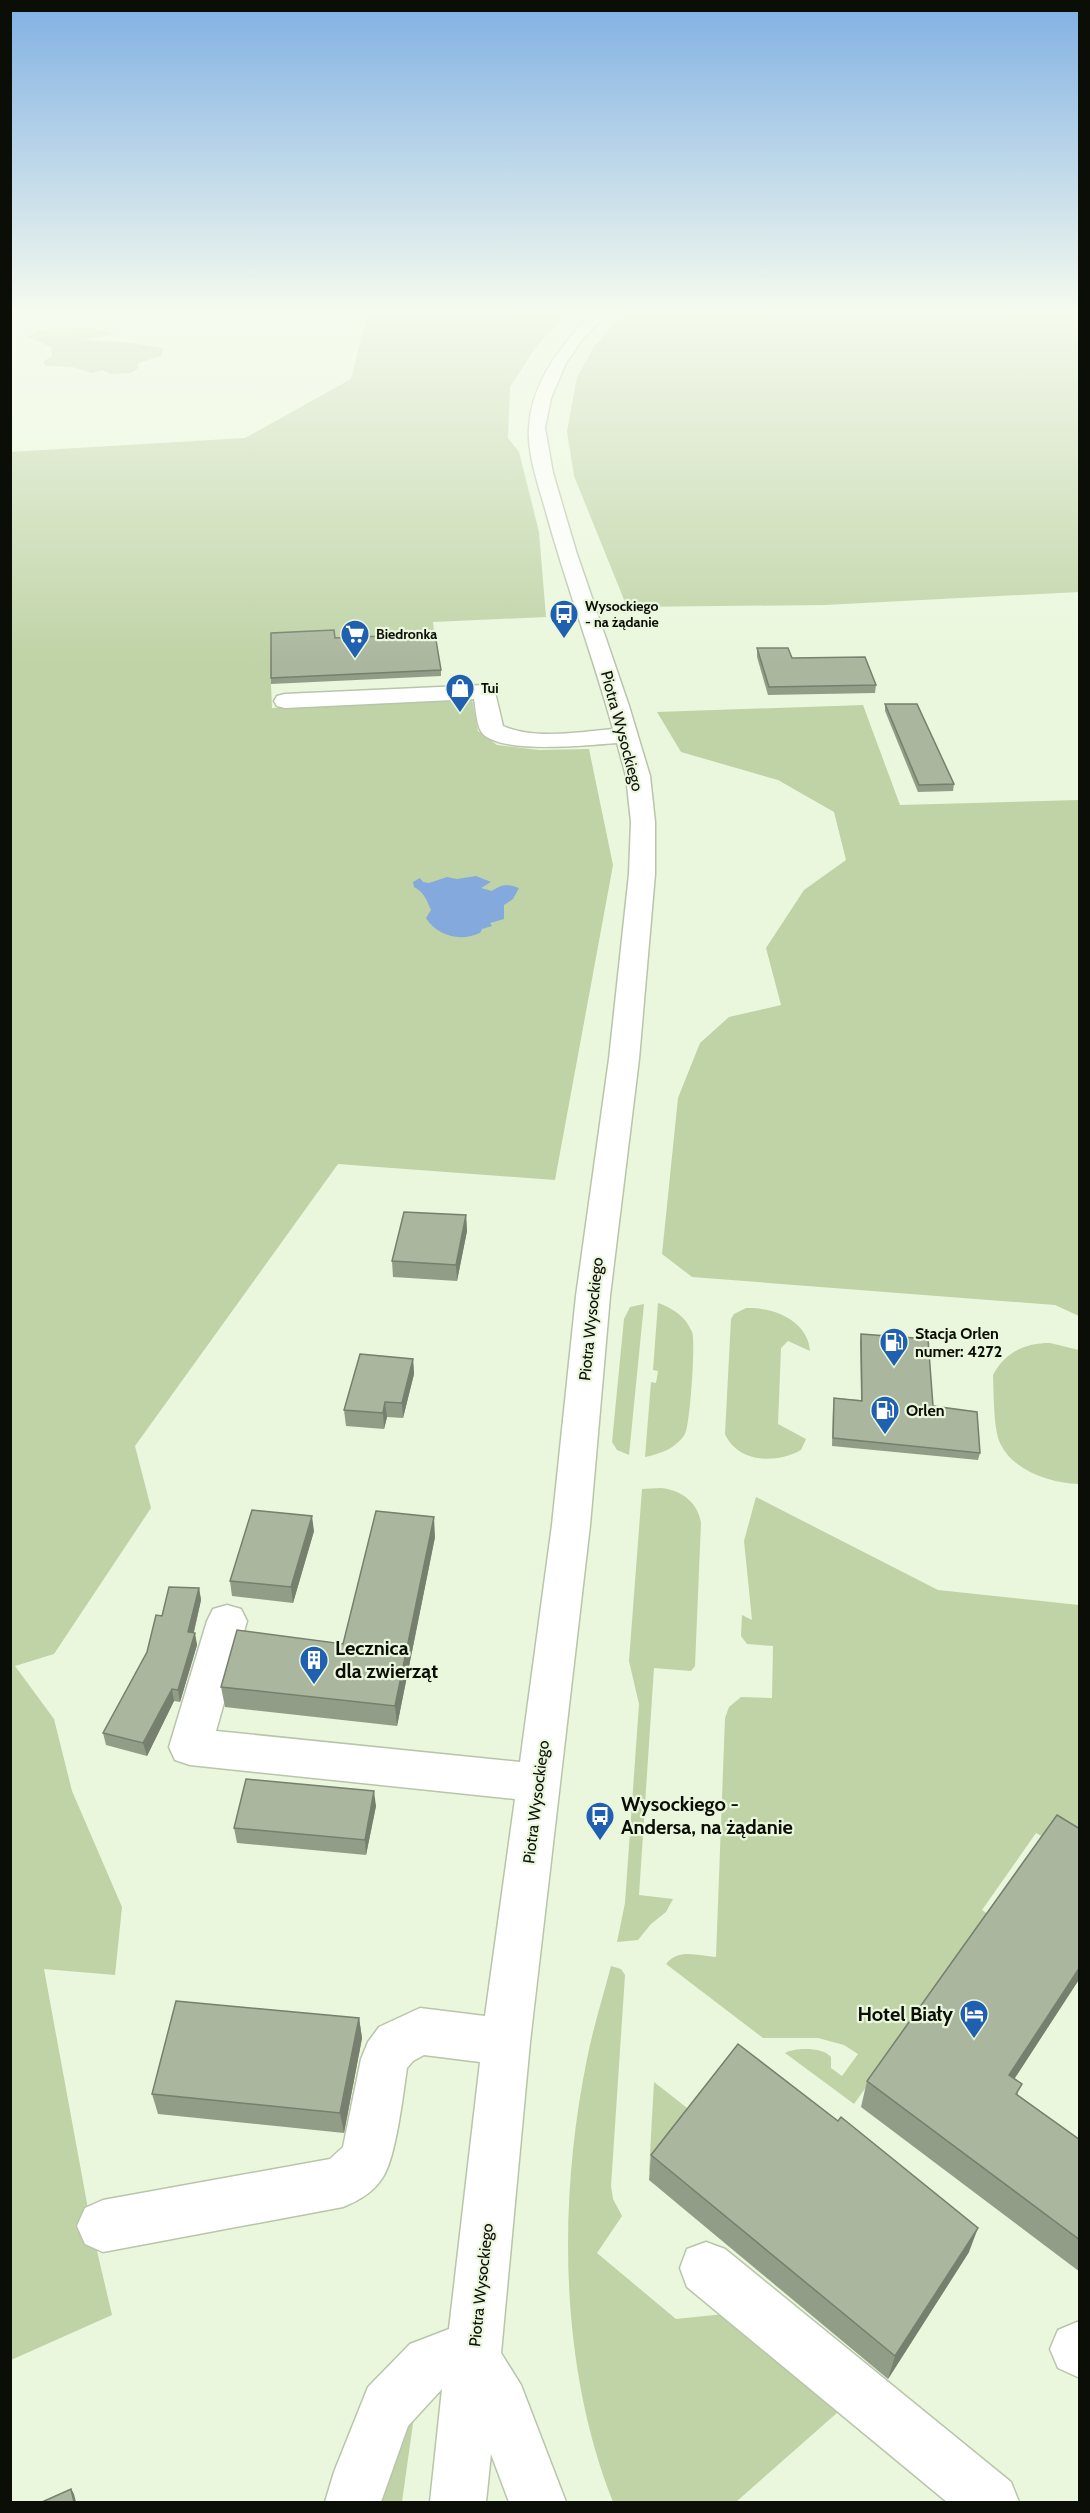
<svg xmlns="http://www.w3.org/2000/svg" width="1090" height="2513" viewBox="0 0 1090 2513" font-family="Cabin,sans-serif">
	<rect width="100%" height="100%" fill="#eaf7dc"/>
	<!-- green -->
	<g fill="#bfd3a6">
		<polygon points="368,312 569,312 536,347 510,387 508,438 519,452 539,532 546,617 433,622 435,640 271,684 272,708 472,699 478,731 497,745 539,750 589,749 613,865 555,1180 338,1164 135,1446 151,1508 54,1654 15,1666 54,1719 72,1791 122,1907 115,1975 44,1969 91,2225 112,2315 11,2360 10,452 245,438 351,379"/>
		<polygon points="626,312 1079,312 1079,592 825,605 627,607 574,476 567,431 577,377 595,345"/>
		<polygon points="91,328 115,334 82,340 118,341 164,348 161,356 138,363 138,368 131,373 111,374 102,370 92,373 73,367 46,366 43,362 52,356 51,347 28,337 38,330"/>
		<polygon points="863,705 900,805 1079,800 1079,1316 1055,1305 692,1277 662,1254 678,1098 700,1043 729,1017 781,1005 766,948 804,890 846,860 834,812 778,780 681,752 657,712"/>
		<path d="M658 1303C673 1308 686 1317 692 1332 696 1340 690 1426 685 1434 676 1448 661 1454 645 1457L651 1382 656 1383 658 1371 653 1370Z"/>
		<polygon points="644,1304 629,1455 617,1450 612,1442 624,1319 630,1307"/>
		<path d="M746 1308C772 1307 808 1320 810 1351L788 1341 781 1348 778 1424 806 1439 801 1450C776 1464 738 1463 725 1434L731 1319 734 1314Z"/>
		<path d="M1050 1343 1079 1350 1078 1484C1051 1483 1014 1471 1001 1445 993 1430 994 1393 993 1375 1005 1352 1025 1343 1050 1343Z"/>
		<path d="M661 1488C681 1490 698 1502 701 1523L695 1666 691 1671 654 1668 639 1895 673 1899 666 1912 651 1924 638 1940 617 1942 625 1903 639 1704 629 1661 642 1489Z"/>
		<path d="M756 1497 938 1590 1079 1605V1858L1036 1833 982 1910 989 1915 854 2104 785 2053C795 2047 824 2047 831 2057V2068L842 2076 858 2054 844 2045 818 2038H763L666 1964C679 1948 698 1956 716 1957L725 1718 729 1707 741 1697 772 1698 773 1646 747 1644 741 1636 742 1615 752 1620 744 1541Z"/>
		<path d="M611 1966 621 1969 625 1975 611 2186 613 2199 622 2216 597 2253 676 2319 724 2314 838 2412 736 2502H613C559 2366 558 2201 587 2059 593 2028 603 1997 611 1966Z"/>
		<polygon points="654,2082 691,2111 700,2107 649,2172"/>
		<polygon points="415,2409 402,2502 371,2502 379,2471"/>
	</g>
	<!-- water -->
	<path fill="#84a9dc" d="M476 876 491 882 481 888 492 891C502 884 507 884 519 888L513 899 504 905V919L490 923 492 926 482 929 480 933C461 942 437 936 426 918L431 910C427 901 424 892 414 887L413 882 420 878 423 882 429 883 447 877 457 879Z"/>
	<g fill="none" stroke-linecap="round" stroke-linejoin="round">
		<!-- minor casing -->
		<g stroke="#b9c5ab" stroke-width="3">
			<g id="minor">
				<path d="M594 312H609L582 340 566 363 551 398 545 428 553 473 576 551 629 706 650 776 655 822V874L639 1059 610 1296 590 1525 530 2042 501 2353 521 2385 566 2502H509L491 2454 486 2502H430L442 2389 408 2426 381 2502H325L334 2472 368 2387 410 2344 449 2329 480 2062 424 2055 413 2061 407 2068C403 2095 396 2157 383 2177 374 2192 358 2201 343 2207L103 2252 85 2244 77 2226 85 2208 103 2200 330 2159 343 2147 361 2059 368 2042 379 2027 420 2008 485 2016 515 1799 190 1765 175 1760 169 1747 207 1621 213 1609 227 1605 241 1609 247 1621 216 1731 520 1762 552 1525 576 1296 609 1059 629 874 631 822 626 776 617 743C587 745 507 754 484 735 476 728 476 708 474 699L285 708 277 706 274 701 277 696 285 694 484 685 492 687 495 692 503 726C535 740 579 732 613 729 593 656 566 585 546 512 539 487 527 454 529 428 531 382 563 342 594 312Z"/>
				<polygon points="706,2242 725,2249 1011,2482 1019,2502 947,2502 687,2287 680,2268 687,2249"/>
				<polygon points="1077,2322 1080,2323 1080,2378 1058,2368 1050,2349 1058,2330"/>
			</g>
		</g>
		<!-- minor -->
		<use href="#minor" fill="#fff" fill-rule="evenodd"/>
	</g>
	<!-- wall -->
	<g fill="#929d87">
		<polygon points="335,638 441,670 441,676 271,684 271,678"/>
		<polygon points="757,648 792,658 876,685 875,693 768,695 757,657"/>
		<polygon points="885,704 954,784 953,791 918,792 885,711"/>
		<polygon points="466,1215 467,1231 457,1281 393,1277 392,1261"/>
		<polygon points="861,1334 980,1453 978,1460 832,1446 833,1406 834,1398 861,1400 860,1341"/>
		<polygon points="413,1359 414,1374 403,1418 387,1417 384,1429 346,1426 344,1410"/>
		<polygon points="314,1531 293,1603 232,1596 230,1581"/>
		<polygon points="435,1537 397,1726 225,1707 221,1687 343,1644"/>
		<polygon points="199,1588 201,1600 194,1632 197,1645 180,1702 174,1701 147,1756 106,1745 103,1733 147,1652 162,1616"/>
		<polygon points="376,1806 366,1855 237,1843 234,1828"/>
		<polygon points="1080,1829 1080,1978 1014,2079 1018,2095 1080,2140 1080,2272 861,2107 867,2081"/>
		<polygon points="359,2018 362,2038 344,2133 158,2114 152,2094"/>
		<polygon points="651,2155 969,2252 888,2379 649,2180"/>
	</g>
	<!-- shaded-wall -->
	<g fill="#777f6e">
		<polygon points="466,1215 467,1231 457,1281 456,1265"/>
		<polygon points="413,1359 414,1374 403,1418 402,1403"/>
		<polygon points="385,1402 387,1417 384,1429 383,1413"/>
		<polygon points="312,1516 314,1531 293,1603 291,1587"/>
		<polygon points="434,1517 435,1537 397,1726 395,1706"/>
		<polygon points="199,1588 201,1600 191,1644 188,1632"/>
		<polygon points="195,1633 197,1645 180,1702 178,1690"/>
		<polygon points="172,1689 174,1701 147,1756 143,1743"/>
		<polygon points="374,1791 376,1806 366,1855 365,1840"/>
		<polygon points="1080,1967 1080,1978 1000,2101 1009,2075"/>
		<polygon points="359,2018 362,2038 344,2133 340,2113"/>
		<polygon points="978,2228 969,2252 888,2379 895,2356"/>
		<polygon points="71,2489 74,2494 76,2502 74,2502"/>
	</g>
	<!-- building -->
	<g fill="#aab69d" stroke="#777f6e" stroke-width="1.5">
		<polygon points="334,630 335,638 435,634 441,670 271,678 271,633"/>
		<polygon points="757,648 788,648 792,658 865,657 876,685 769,687"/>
		<polygon points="885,704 917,704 954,784 919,785"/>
		<polygon points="404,1212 466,1215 456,1265 392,1261"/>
		<polygon points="861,1334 928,1339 933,1406 977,1412 980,1453 833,1438 834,1398 862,1401"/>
		<polygon points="360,1354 413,1359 402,1403 385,1402 383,1413 344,1410"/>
		<polygon points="252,1510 312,1516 291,1587 230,1581"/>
		<polygon points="376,1511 434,1517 395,1706 221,1687 237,1630 343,1644"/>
		<polygon points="169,1587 199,1588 188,1632 195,1633 178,1690 172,1689 143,1743 103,1733 147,1652 156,1615 162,1616"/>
		<polygon points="246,1779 374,1791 365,1840 234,1828"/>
		<polygon points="1057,1815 1080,1829 1080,1967 1009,2075 1022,2084 1016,2094 1080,2140 1080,2240 867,2081"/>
		<polygon points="176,2001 359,2018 340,2113 152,2094"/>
		<polygon points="738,2044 838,2121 841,2117 978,2228 895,2356 651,2155"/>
		<polygon points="71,2489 74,2502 42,2502"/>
	</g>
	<!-- sky -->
	<linearGradient id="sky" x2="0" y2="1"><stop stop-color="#80b0e3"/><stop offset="0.47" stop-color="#f6fbef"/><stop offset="1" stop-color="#f6fbef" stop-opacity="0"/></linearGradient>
	<rect width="1090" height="663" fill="url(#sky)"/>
	<!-- icons -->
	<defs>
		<g id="bus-pin" transform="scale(1.5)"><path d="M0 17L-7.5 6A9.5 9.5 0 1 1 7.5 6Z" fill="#2060b1" stroke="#eaf7dc"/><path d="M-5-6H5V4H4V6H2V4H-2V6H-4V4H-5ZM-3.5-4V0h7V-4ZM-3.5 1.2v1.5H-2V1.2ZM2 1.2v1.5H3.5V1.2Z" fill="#fff"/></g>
		<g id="supermarket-pin" transform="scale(1.5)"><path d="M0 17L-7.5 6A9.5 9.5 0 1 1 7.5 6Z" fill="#2060b1" stroke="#eaf7dc"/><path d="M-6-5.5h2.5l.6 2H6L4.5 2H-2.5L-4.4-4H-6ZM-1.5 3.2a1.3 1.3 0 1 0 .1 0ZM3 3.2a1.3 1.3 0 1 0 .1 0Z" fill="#fff"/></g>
		<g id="shop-pin" transform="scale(1.5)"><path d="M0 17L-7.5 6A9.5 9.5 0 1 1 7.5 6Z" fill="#2060b1" stroke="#eaf7dc"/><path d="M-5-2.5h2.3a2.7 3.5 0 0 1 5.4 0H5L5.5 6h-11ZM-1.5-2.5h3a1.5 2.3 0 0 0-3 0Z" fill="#fff"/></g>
		<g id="fuel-pin" transform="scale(1.5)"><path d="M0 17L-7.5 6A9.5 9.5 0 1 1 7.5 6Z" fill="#2060b1" stroke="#eaf7dc"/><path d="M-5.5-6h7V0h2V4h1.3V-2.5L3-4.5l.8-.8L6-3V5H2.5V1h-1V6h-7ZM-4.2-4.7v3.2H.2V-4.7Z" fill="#fff"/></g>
		<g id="building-pin" transform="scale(1.5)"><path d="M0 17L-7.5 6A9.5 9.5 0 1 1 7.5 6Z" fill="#2060b1" stroke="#eaf7dc"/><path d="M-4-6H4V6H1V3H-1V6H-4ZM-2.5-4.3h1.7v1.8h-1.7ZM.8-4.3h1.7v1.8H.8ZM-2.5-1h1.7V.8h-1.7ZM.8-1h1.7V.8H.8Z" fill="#fff"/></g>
		<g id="hotel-pin" transform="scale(1.5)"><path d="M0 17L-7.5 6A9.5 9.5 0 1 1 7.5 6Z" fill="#2060b1" stroke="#eaf7dc"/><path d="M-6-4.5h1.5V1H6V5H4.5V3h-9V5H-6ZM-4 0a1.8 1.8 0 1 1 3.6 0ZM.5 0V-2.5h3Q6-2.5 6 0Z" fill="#fff"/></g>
	</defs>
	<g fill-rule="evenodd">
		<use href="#bus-pin" x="564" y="614"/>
		<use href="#supermarket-pin" x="355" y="634"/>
		<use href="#shop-pin" x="460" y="688"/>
		<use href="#fuel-pin" x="894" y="1342"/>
		<use href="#fuel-pin" x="885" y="1410"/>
		<use href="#building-pin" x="314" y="1660"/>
		<use href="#bus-pin" x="600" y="1816"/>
		<use href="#hotel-pin" x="974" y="2014"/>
	</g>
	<g text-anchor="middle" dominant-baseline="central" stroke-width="4.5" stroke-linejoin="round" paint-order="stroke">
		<!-- far-poi labels -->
		<g font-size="14" font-weight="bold" fill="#0b0e06" stroke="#eaf7dc" text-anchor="start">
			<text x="585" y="606">Wysockiego<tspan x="585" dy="16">- na żądanie</tspan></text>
			<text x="376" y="634">Biedronka</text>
			<text x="481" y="688">Tui</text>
		</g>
		<!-- street labels -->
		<g font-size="16" fill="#0b0e06" stroke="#eaf7dc">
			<text transform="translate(622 731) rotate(75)">Piotra Wysockiego</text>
			<text transform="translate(591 1319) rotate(-84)">Piotra Wysockiego</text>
			<text transform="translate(536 1802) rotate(-83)">Piotra Wysockiego</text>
			<text transform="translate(481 2285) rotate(-84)">Piotra Wysockiego</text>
		</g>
		<!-- poi labels -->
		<g font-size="16" font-weight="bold" fill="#0b0e06" stroke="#eaf7dc" text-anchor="start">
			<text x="915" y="1333">Stacja Orlen<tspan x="915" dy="18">numer: 4272</tspan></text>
			<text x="906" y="1410">Orlen</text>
		</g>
		<!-- near-poi labels -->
		<g font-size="20" font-weight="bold" fill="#0b0e06" stroke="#eaf7dc" text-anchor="start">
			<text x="335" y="1648">Lecznica<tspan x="335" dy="23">dla zwierząt</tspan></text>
			<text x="621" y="1804">Wysockiego -<tspan x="621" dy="23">Andersa, na żądanie</tspan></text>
			<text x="953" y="2014" text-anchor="end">Hotel Biały</text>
		</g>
	</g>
	<!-- border -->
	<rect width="1090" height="2513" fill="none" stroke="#0b0e06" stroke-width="24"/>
</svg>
